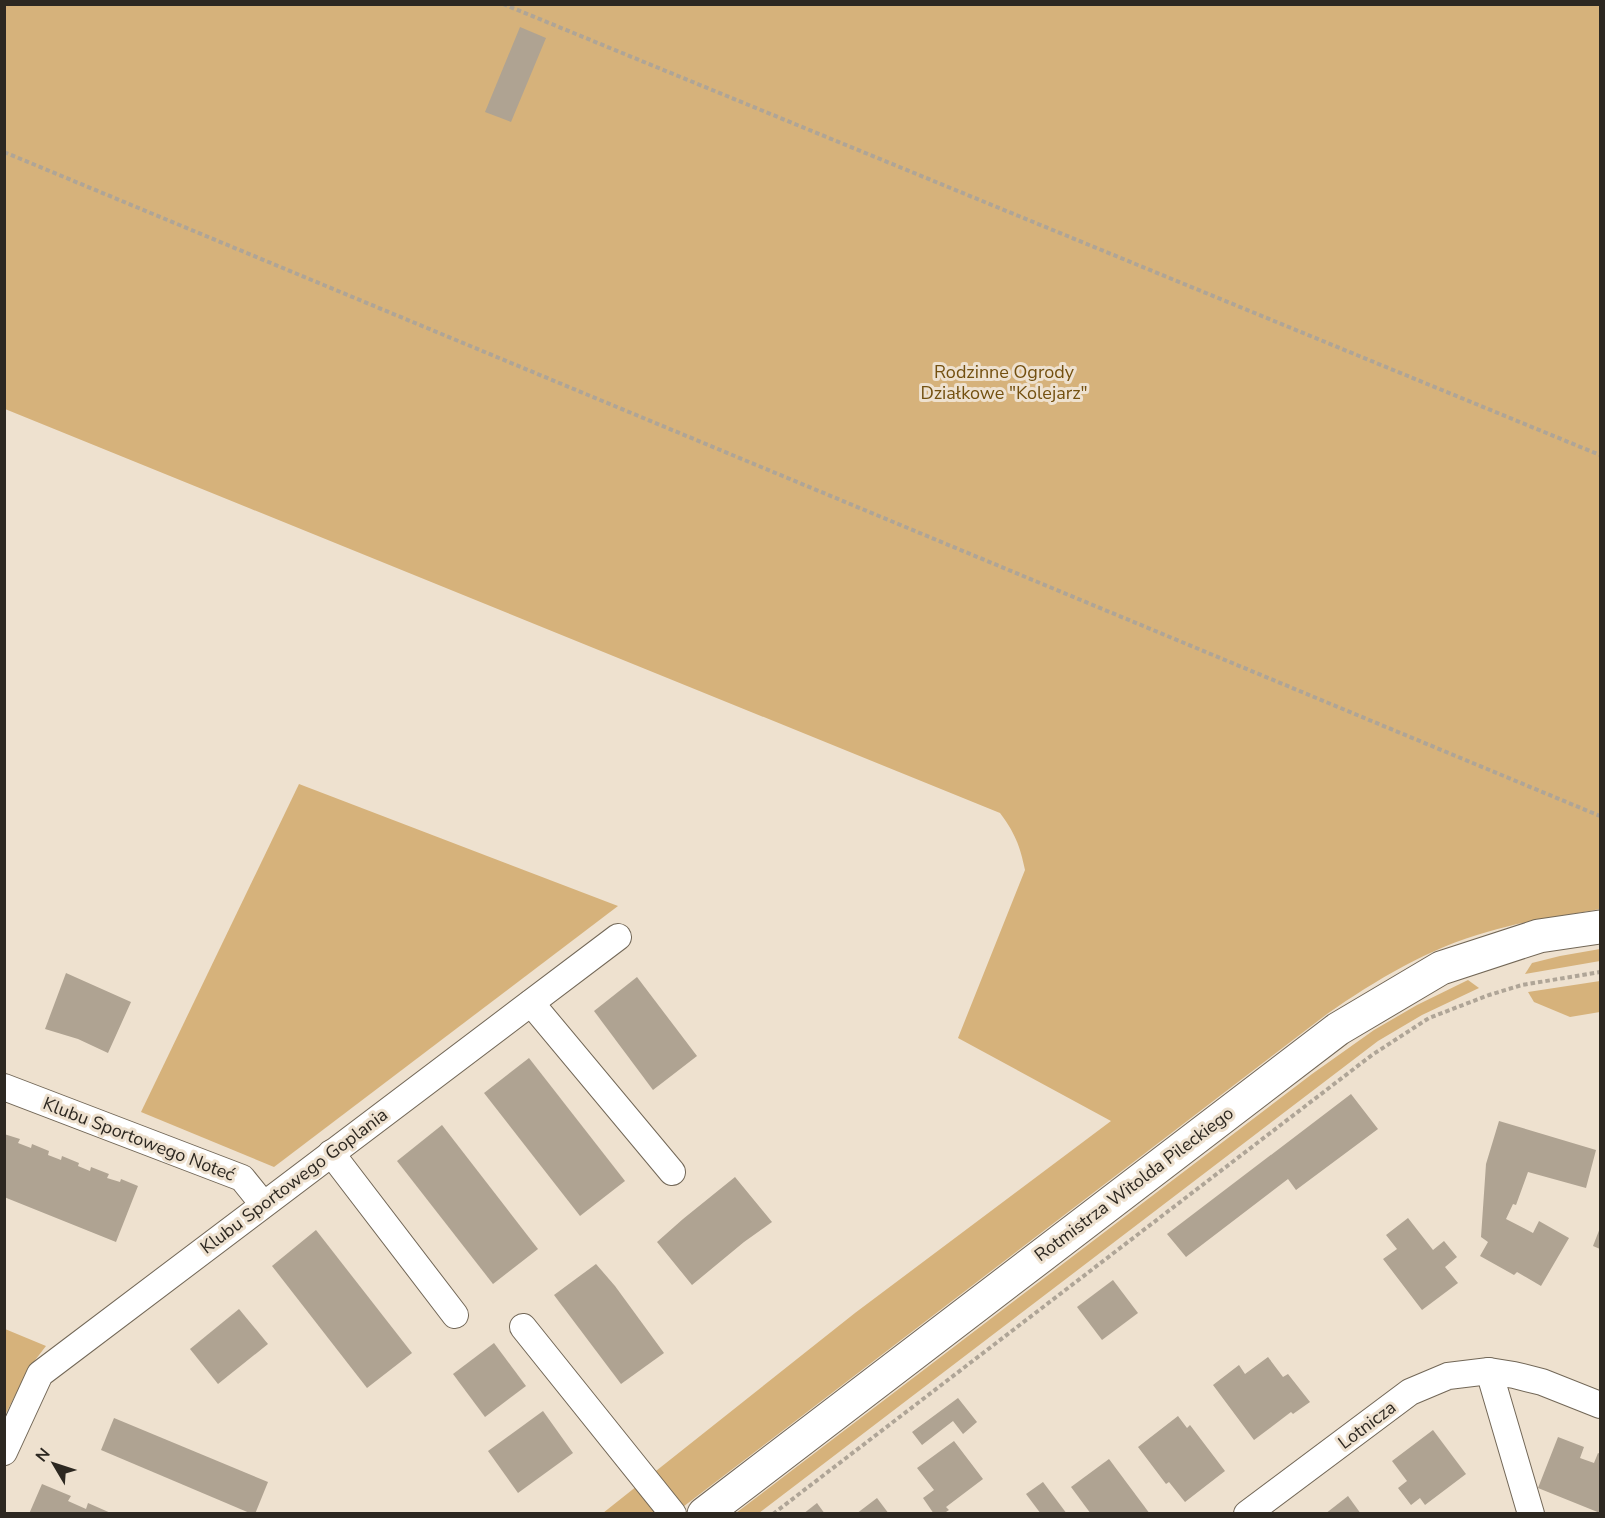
<svg xmlns="http://www.w3.org/2000/svg" width="1605" height="1518" viewBox="0 0 1605 1518" font-family="'Nunito Sans',sans-serif">
	<rect width="100%" height="100%" fill="#eee1cf"/>
	<!-- green -->
	<g fill="#d6b27b">
		<path d="M4 5H1600V909C1562 916 1524 921 1487 932 1429 948 1376 980 1327 1014L675 1513H603L855 1313 1111 1121 958 1038 1025 870C1020 846 1015 833 1000 813L5 409Z"/>
		<polygon points="299,784 618,906 274,1167 141,1112"/>
		<polygon points="1600,949 1600,961 1525,974 1532,963 1560,956"/>
		<polygon points="1468,980 1479,988 1422,1015 1378,1041 759,1513 736,1513 1312,1074 1374,1030 1417,1005"/>
		<polygon points="1600,981 1600,1012 1570,1017 1534,1002 1528,992"/>
		<polygon points="5,1329 46,1346 29,1368 5,1415"/>
	</g>
	<!-- building -->
	<g fill="#afa392">
		<polygon points="520,27 546,38 511,122 485,112"/>
		<polygon points="66,973 131,1002 108,1053 78,1039 45,1029"/>
		<polygon points="637,977 697,1056 653,1090 594,1011"/>
		<polygon points="529,1058 625,1181 580,1216 484,1093"/>
		<polygon points="1351,1094 1378,1129 1296,1190 1288,1179 1186,1257 1167,1234"/>
		<polygon points="1499,1121 1596,1150 1586,1188 1528,1172 1516,1205 1513,1204 1506,1219 1533,1233 1539,1221 1569,1238 1541,1286 1517,1272 1514,1275 1480,1256 1488,1242 1481,1237 1486,1164"/>
		<polygon points="442,1125 538,1249 493,1284 397,1161"/>
		<polygon points="4,1134 20,1139 18,1143 31,1148 32,1144 49,1151 48,1155 61,1160 62,1156 79,1163 78,1166 90,1171 91,1167 109,1174 107,1178 120,1182 121,1179 138,1186 116,1242 4,1197"/>
		<polygon points="735,1177 772,1222 744,1242 692,1285 657,1242 683,1219"/>
		<polygon points="1408,1218 1433,1250 1444,1241 1457,1257 1445,1267 1458,1283 1422,1310 1383,1259 1397,1249 1386,1235"/>
		<polygon points="1600,1228 1600,1249 1593,1246"/>
		<polygon points="316,1230 412,1353 367,1388 272,1266"/>
		<polygon points="596,1264 615,1286 664,1353 621,1384 554,1295"/>
		<polygon points="1113,1280 1138,1313 1102,1340 1077,1307"/>
		<polygon points="239,1309 268,1344 218,1384 190,1349"/>
		<polygon points="494,1343 526,1386 485,1417 453,1374"/>
		<polygon points="1268,1357 1283,1377 1288,1374 1310,1402 1293,1414 1291,1412 1254,1440 1213,1385 1239,1365 1245,1374"/>
		<polygon points="958,1398 977,1422 963,1434 953,1421 922,1445 912,1432"/>
		<polygon points="543,1411 573,1453 518,1493 488,1451"/>
		<polygon points="1178,1416 1187,1428 1190,1425 1225,1471 1185,1502 1169,1482 1166,1484 1138,1447"/>
		<polygon points="114,1418 268,1482 255,1514 252,1514 101,1450"/>
		<polygon points="1433,1430 1466,1474 1425,1505 1420,1498 1411,1505 1398,1488 1407,1481 1392,1461"/>
		<polygon points="1558,1437 1584,1447 1580,1458 1594,1463 1598,1453 1600,1454 1600,1513 1538,1488"/>
		<polygon points="954,1441 983,1479 946,1507 949,1510 943,1514 934,1514 923,1498 934,1490 917,1468"/>
		<polygon points="1109,1459 1150,1514 1091,1514 1071,1487"/>
		<polygon points="1043,1482 1067,1514 1041,1514 1026,1494"/>
		<polygon points="42,1484 71,1496 68,1501 86,1509 88,1503 113,1514 29,1514"/>
		<polygon points="1348,1496 1361,1514 1325,1514"/>
		<polygon points="877,1498 889,1514 856,1514"/>
		<polygon points="817,1503 825,1514 803,1514"/>
	</g>
	<g fill="none" stroke-linecap="round" stroke-linejoin="round">
		<!-- street casing -->
		<g stroke="#726757" stroke-width="28">
			<g id="street">
				<polyline points="531,1003 672,1172"/>
				<polyline points="4,1087 242,1178 263,1204"/>
				<polyline points="331,1153 455,1315"/>
				<polyline points="523,1327 673,1514"/>
				<polyline points="1489,1371 1531,1514"/>
				<polyline points="4,1452 40,1374 618,937"/>
				<polyline points="1247,1514 1410,1392 1448,1376 1489,1371 1514,1375 1542,1382 1600,1405"/>
			</g>
		</g>
		<!-- secondary casing -->
		<g stroke="#726757" stroke-width="35">
			<polyline id="secondary" points="704,1514 1338,1029 1441,968 1539,936 1600,927"/>
		</g>
		<!-- path -->
		<g stroke="#afa597" stroke-width="4" stroke-dasharray="4.5 3" stroke-linecap="butt">
			<polyline points="503,4 1600,455"/>
			<polyline points="4,152 1600,816"/>
			<polyline points="773,1514 1372,1055 1429,1018 1489,995 1522,985 1600,972"/>
		</g>
		<!-- street -->
		<use href="#street" stroke="#fff" stroke-width="26"/>
		<!-- secondary -->
		<use href="#secondary" stroke="#fff" stroke-width="33"/>
	</g>
	<g text-anchor="middle" dominant-baseline="central" stroke-width="6" stroke-linejoin="round" paint-order="stroke">
		<!-- park labels -->
		<g font-size="18" fill="#735010" stroke="#eee1cf">
			<text x="1004" y="372">Rodzinne Ogrody<tspan x="1004" dy="21">Działkowe "Kolejarz"</tspan></text>
		</g>
		<!-- street labels -->
		<g font-size="18" fill="#2d2821" stroke="#eee1cf">
			<text transform="translate(139 1139) rotate(21)">Klubu Sportowego Noteć</text>
			<text transform="translate(294 1181) rotate(-37)">Klubu Sportowego Goplania</text>
			<text transform="translate(1134 1184) rotate(-37)">Rotmistrza Witolda Pileckiego</text>
			<text transform="translate(1367 1425) rotate(-37)">Lotnicza</text>
		</g>
	</g>
	<!-- border -->
	<rect width="1605" height="1518" fill="none" stroke="#2d2821" stroke-width="12"/>
	<!-- north arrow -->
	<g transform="translate(54 1464) rotate(309)" stroke="#eee1cf" stroke-width="4.5" paint-order="stroke">
	<path d="M0-4.5L10 22L0 15L-10 22Z" fill="#2d2821"/>
	<text y="-9" font-size="16" font-weight="bold" text-anchor="middle" fill="#2d2821">N</text>
	</g>
</svg>
